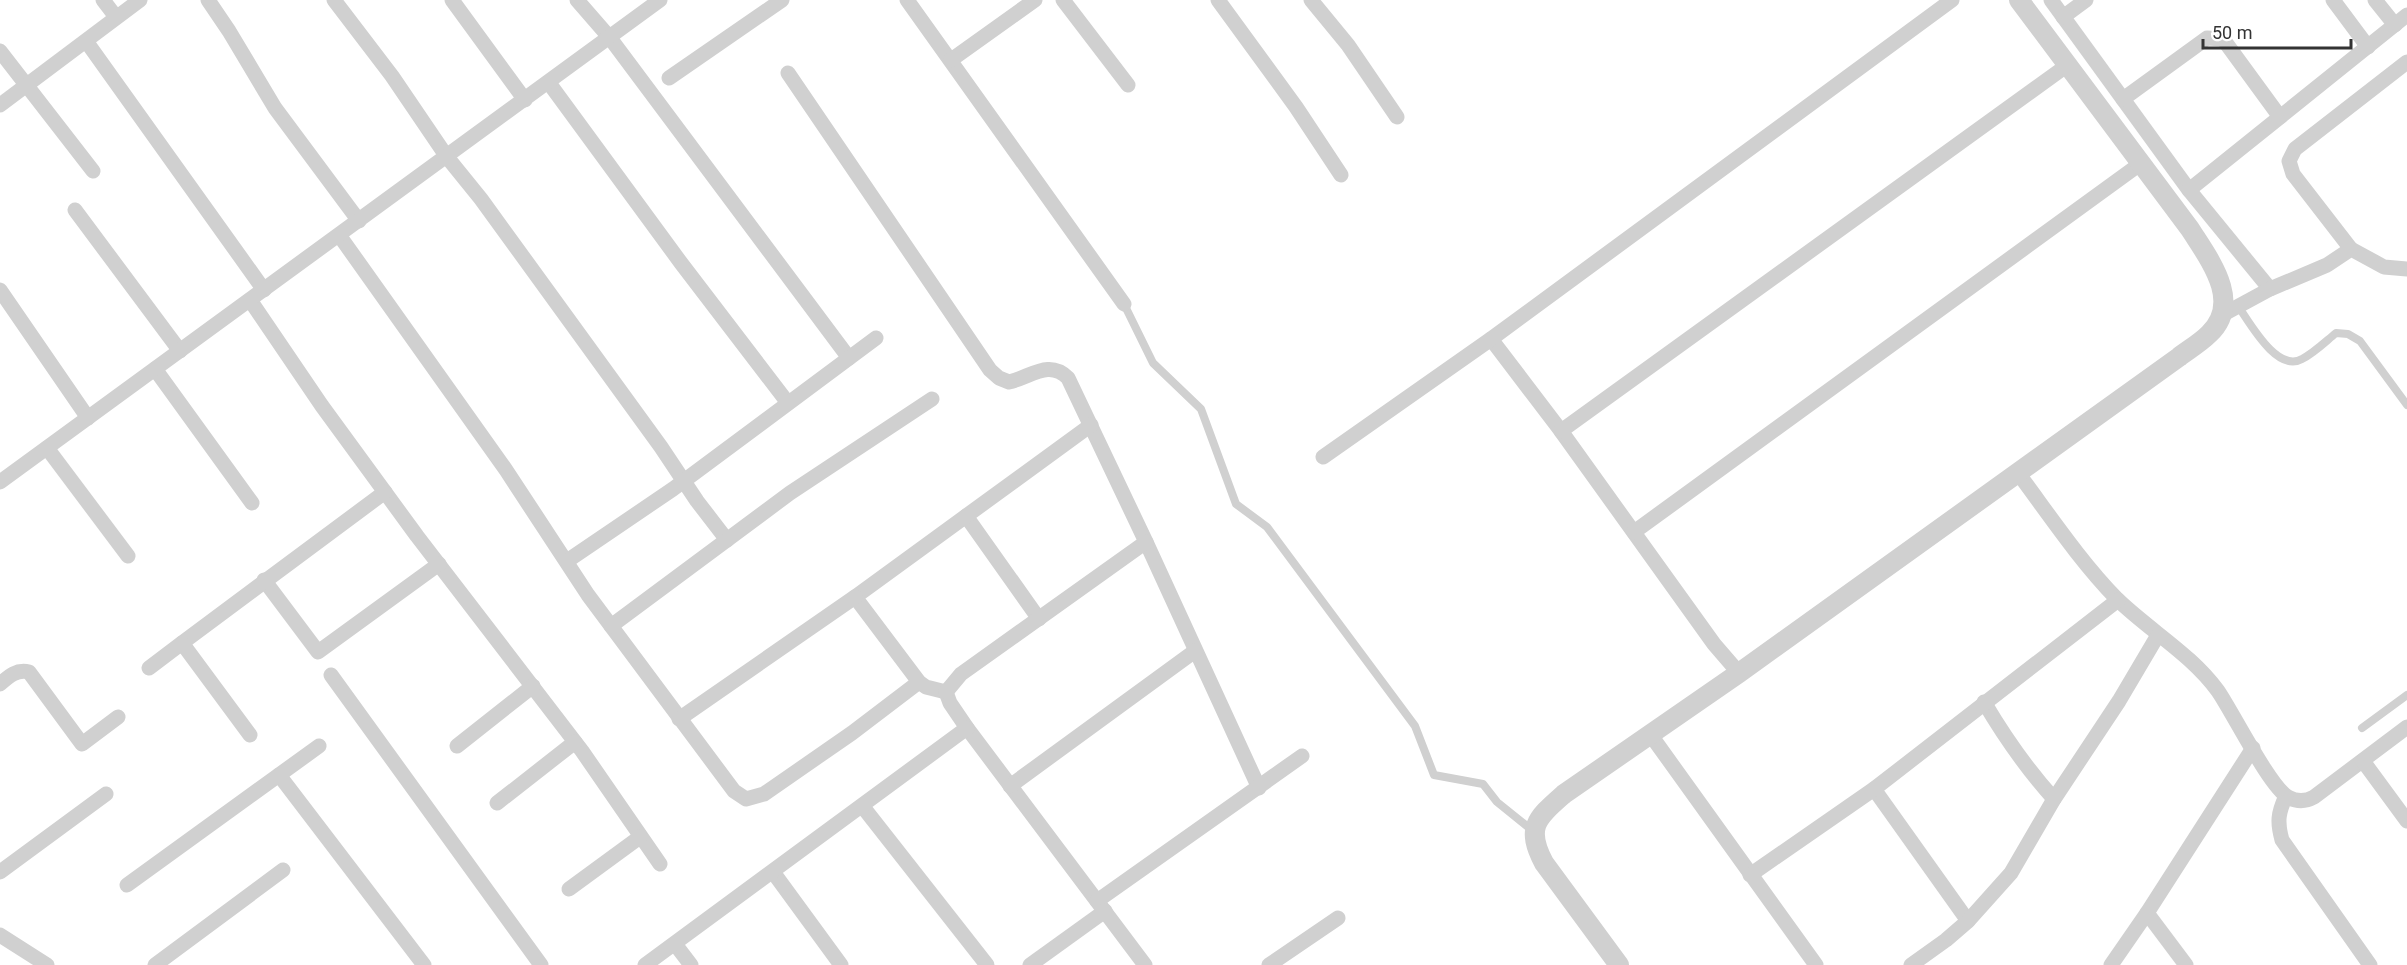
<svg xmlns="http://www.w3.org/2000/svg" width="2407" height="965" viewBox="0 0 2407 965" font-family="Roboto,sans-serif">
	<rect width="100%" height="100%" fill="#fff"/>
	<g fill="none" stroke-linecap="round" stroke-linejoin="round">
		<!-- service -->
		<g stroke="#d0d0d0" stroke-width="8">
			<polyline points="1124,304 1153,363 1201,409 1236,504 1267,527 1415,726 1434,775 1483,784 1497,802 1533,831"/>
			<path d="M2238 306C2250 323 2277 373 2302 359 2314 353 2325 342 2336 333L2348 334 2360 341 2407 405"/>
			<polyline points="2362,728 2407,695"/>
		</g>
		<!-- minor -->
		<g stroke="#d0d0d0" stroke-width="15">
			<polyline points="103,0 116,17"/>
			<polyline points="208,0 229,31 275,108 359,221"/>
			<polyline points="334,0 392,76 447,157 481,199 661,447 697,501 727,540"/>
			<polyline points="452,0 525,100"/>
			<polyline points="577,0 610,38 849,358"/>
			<polyline points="907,0 1124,304"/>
			<polyline points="1063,0 1128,85"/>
			<polyline points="1218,0 1296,107 1341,175"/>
			<polyline points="1311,0 1348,45 1397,117"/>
			<polyline points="2051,0 2189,190 2270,289"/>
			<polyline points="2333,0 2368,47"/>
			<polyline points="2375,0 2395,25"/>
			<polyline points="2063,17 2086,0"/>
			<polyline points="86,41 264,290"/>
			<polyline points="0,51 93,171"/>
			<polyline points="951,60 1035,0"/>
			<path d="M788 73 990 370 999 378 1009 382C1031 377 1049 359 1068 378L1146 542 1259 788"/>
			<polyline points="669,78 782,0"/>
			<polyline points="549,83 681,263 788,403"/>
			<polyline points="2123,99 2207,38 2223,39 2280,117"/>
			<polyline points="0,105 140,0"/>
			<polyline points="2189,190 2407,15"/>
			<polyline points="75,210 180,351"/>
			<polyline points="339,235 506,470 588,595 734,791 746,799 764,794 852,733 919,682"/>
			<polyline points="2351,249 2293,174 2289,161 2295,149 2407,62"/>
			<polyline points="0,290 88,418"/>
			<polyline points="250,300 322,406 417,536 582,751 660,864"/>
			<polyline points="2222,315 2270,289 2327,265 2351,249 2384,267 2407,269"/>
			<polyline points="1491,339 1561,431 1714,644 1739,673"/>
			<polyline points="155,369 252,503"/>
			<polyline points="1561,431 2069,64"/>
			<polyline points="47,448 128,556"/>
			<polyline points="1323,457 1491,339 1952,0"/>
			<path d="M2018 473C2050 516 2080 561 2117 599 2150 631 2191 654 2218 691 2233 713 2270 787 2288 797 2297 802 2305 802 2314 797L2407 727"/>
			<polyline points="0,482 660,0"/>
			<polyline points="966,516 1039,619"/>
			<polyline points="1634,532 2140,164"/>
			<polyline points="567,561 673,489 876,338"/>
			<polyline points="264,580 318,652 439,564"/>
			<polyline points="611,626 790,493 932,399"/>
			<polyline points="182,643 385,492"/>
			<polyline points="149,668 182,643 250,735"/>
			<polyline points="331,675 541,965"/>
			<path d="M0 684C9 676 17 669 29 672L82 744 118 717"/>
			<polyline points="946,692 926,687 919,682 855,597 1091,425"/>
			<polyline points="946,692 950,703 967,728 1145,965"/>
			<polyline points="946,692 961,674 1146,542"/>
			<path d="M1984 702C2004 736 2027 769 2054 799"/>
			<polyline points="679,719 855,597"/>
			<polyline points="1650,734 1816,965"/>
			<polyline points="457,746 533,686"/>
			<polyline points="2363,761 2407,821"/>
			<polyline points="279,775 424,965"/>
			<polyline points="1010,786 1195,651"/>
			<polyline points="1874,789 1968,921"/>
			<path d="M2286 796C2278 813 2277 822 2282 840L2370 965"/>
			<polyline points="497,803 575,742"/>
			<polyline points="863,807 987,965"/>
			<polyline points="0,872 106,794"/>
			<polyline points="773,872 841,965"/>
			<polyline points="1750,875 1874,789 2118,600"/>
			<polyline points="127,885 319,746"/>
			<polyline points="569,889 640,837"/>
			<polyline points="1097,901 1302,756"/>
			<polyline points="2147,913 2186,965"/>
			<polyline points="0,935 47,965"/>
			<polyline points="675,944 691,965"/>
			<polyline points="155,965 283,870"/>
			<polyline points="645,965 967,728"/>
			<polyline points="1030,965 1105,911"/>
			<polyline points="1269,965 1338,918"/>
			<polyline points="1911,965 1946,940 1968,921 2011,873 2054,799 2119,701 2158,635"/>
			<polyline points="2111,965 2147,913 2253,748"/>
		</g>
		<!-- tertiary -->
		<path stroke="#d0d0d0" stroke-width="20" d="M1619 965 1544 863C1525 827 1537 818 1564 794L1739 673 2179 357C2188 350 2200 343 2209 334 2243 302 2209 259 2190 229L2019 0"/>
	</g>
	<!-- scale -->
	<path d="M2203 39v9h148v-9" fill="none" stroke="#333333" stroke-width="3"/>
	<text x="2212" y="39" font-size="18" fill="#333333" stroke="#ffffff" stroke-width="4.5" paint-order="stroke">50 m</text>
</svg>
